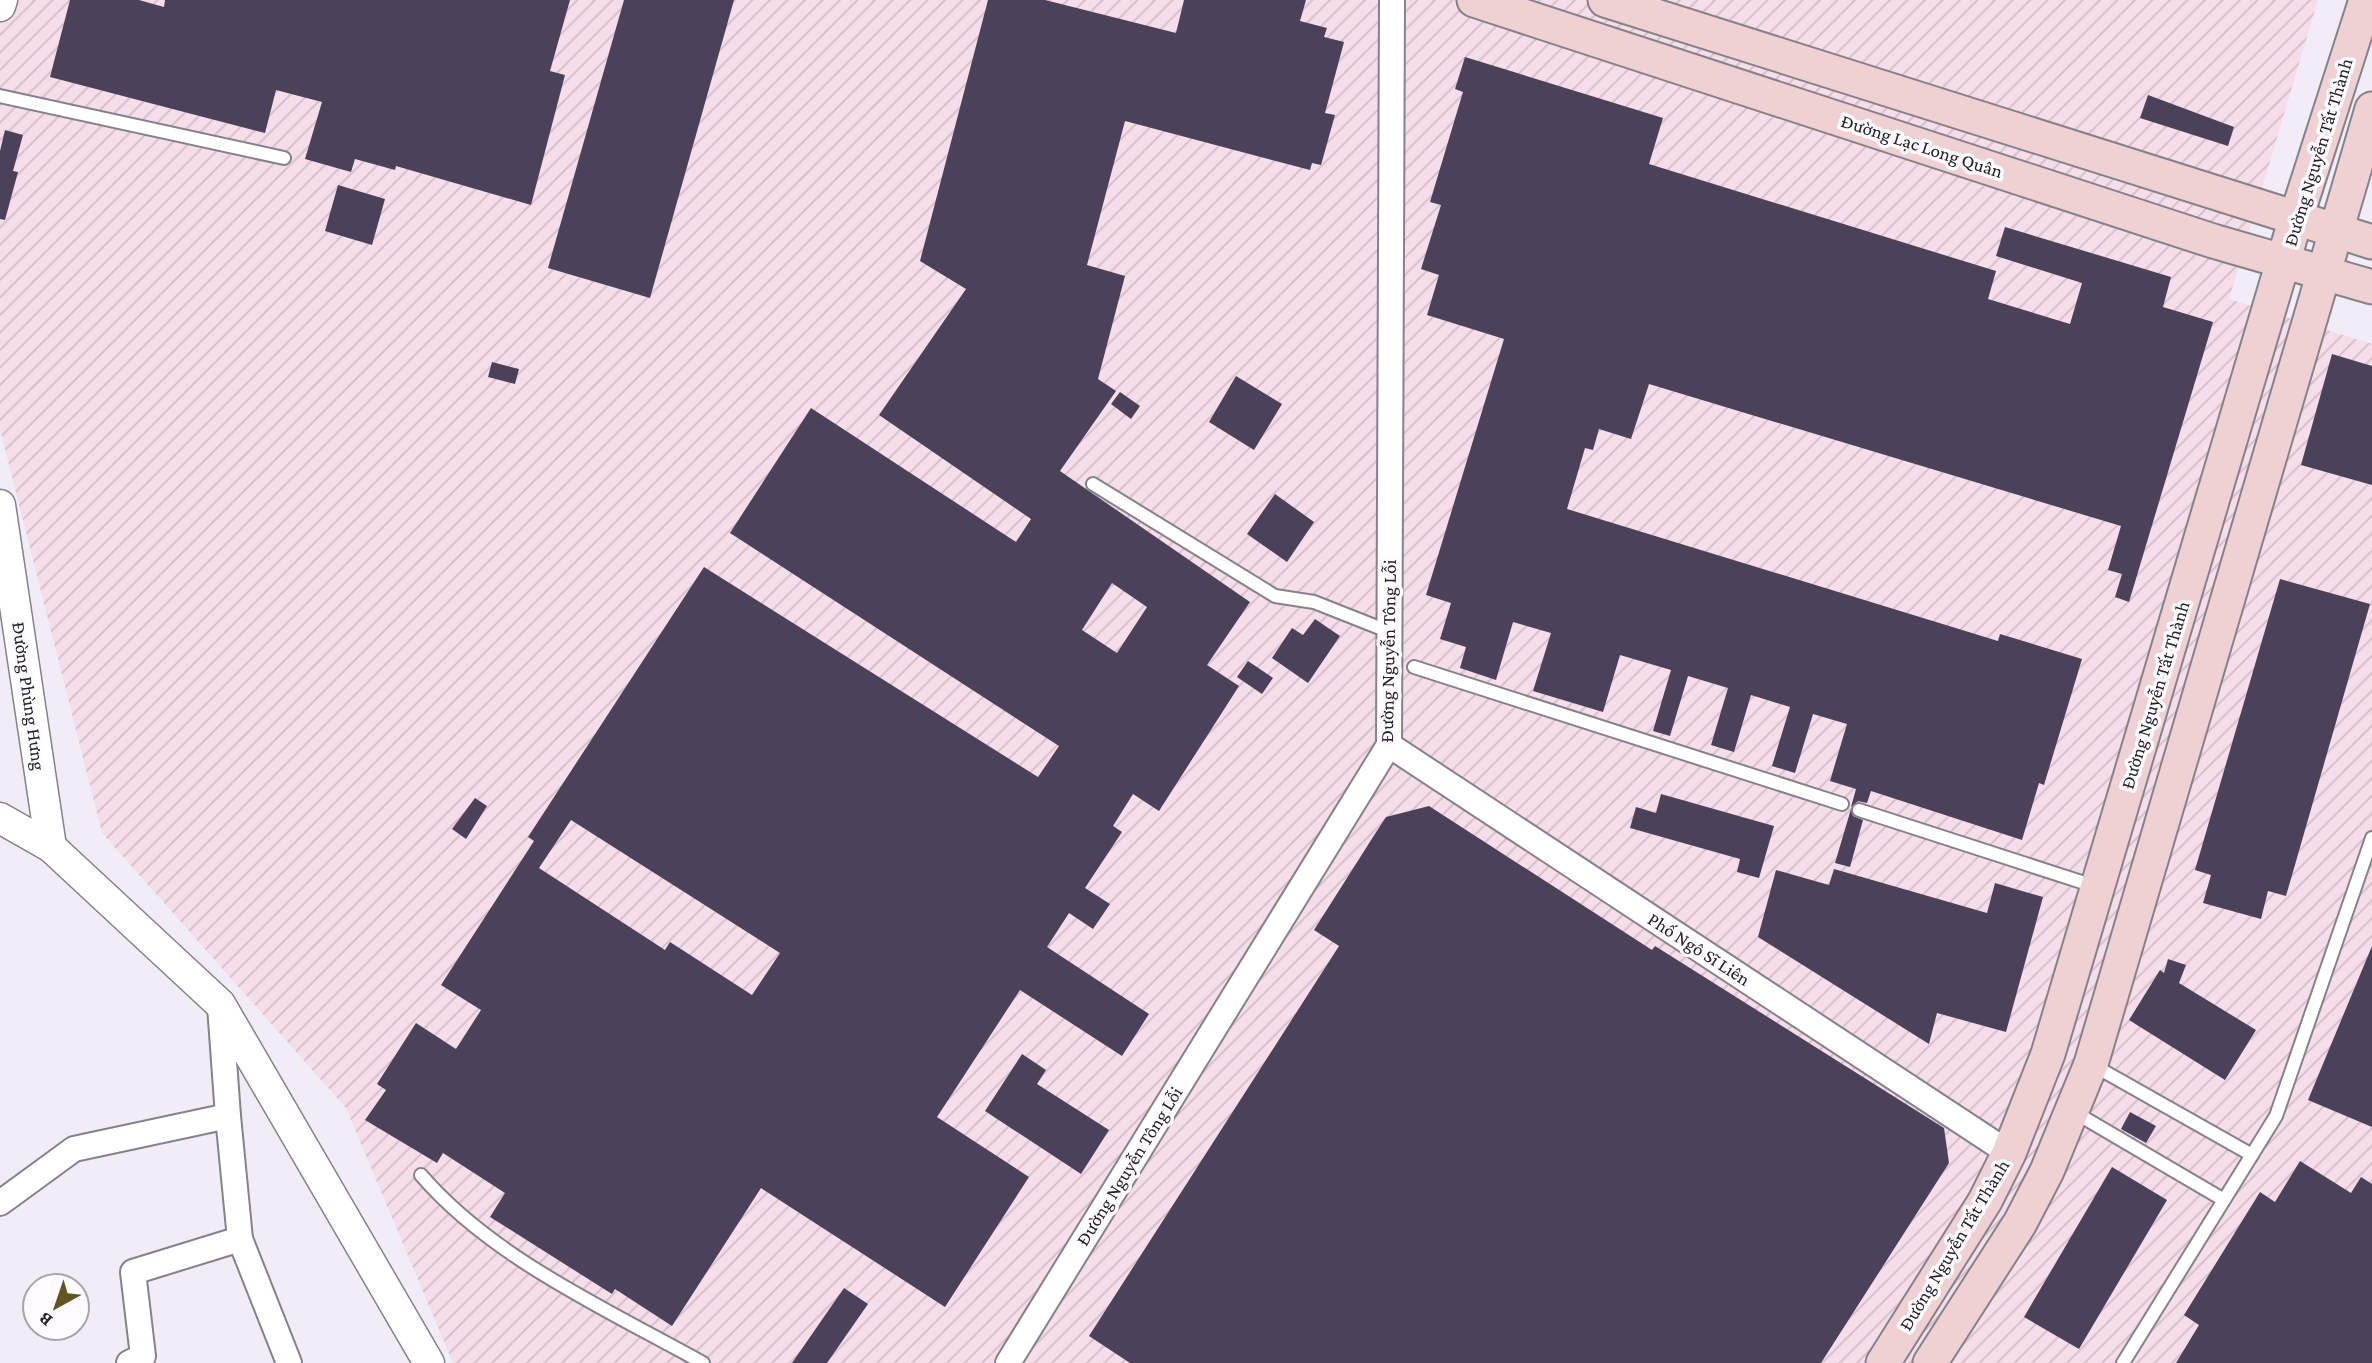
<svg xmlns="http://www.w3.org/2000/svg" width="2372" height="1363" viewBox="0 0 2372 1363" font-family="'Crimson Pro',serif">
	<defs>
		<pattern id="industrial-furrows" width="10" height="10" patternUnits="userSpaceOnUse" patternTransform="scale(1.75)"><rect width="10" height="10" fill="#f5dde9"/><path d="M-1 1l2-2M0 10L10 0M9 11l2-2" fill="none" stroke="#d2bdc8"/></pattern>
	</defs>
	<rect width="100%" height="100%" fill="#f0edf6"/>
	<!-- industrial -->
	<polygon fill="url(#industrial-furrows)" points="0,0 2318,0 2229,299 2372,344 2372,1363 453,1363 346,1108 102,833 0,429"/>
	<!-- building -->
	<g fill="#4b425a" fill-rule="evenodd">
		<polygon points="70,0 139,0 164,7 165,0 570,0 550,71 565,75 531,205 396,166 395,170 355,159 351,172 305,159 322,102 276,90 265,133 50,77"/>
		<polygon points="624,0 734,0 650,298 548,268"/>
		<path d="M988 0H1045L1176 33 1184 0H1306L1300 21 1327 28 1324 37 1344 42 1325 113 1335 115 1321 165 1312 163 1310 170 1125 121 1087 265 1125 276 1098 379 1116 391 1060 471 1250 602 1207 665 1239 686 1159 811 1133 794 1113 826 1122 832 1085 888 1110 904 1093 929 1069 913 1047 947 1149 1014 1122 1056 1020 990 937 1117 1029 1177 945 1307 761 1188 672 1326 615 1289 612 1294 490 1217 505 1193 443 1153 437 1163 365 1120 386 1090 377 1084 416 1023 456 1049 481 1010 441 985 534 841 528 837 704 567 1038 777 1059 746 730 533 811 408 1016 542 1031 519 879 415 966 289 920 261ZM1112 583 1147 607 1117 653 1082 630ZM571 820 780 953 752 995 670 942 665 950 539 868Z"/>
		<polygon points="1465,57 1663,118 1649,164 1996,271 1988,299 2070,324 2082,283 1996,256 2005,227 2171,277 2163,307 2213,322 2129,602 2115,597 2122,574 2108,570 2121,526 1649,384 1631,439 1599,429 1593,450 1585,448 1567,509 1998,641 2000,634 2082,659 2044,785 2039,783 2022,840 1871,791 1867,803 1858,801 1851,807 1856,789 1830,781 1847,724 1813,714 1795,773 1772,766 1790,707 1751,695 1734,752 1711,745 1728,688 1688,676 1670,736 1653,731 1671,670 1620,655 1603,712 1533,691 1551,633 1513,622 1496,680 1460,668 1466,647 1440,639 1451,603 1426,595 1504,339 1427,315 1439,275 1421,269 1441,205 1430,202 1463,92 1455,89"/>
		<polygon points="2148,95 2234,127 2228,146 2140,118"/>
		<polygon points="5,130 23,135 13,171 18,172 5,220 0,219 0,151"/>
		<polygon points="338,185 385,199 372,245 325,231"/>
		<polygon points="2332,354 2372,366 2372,485 2301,465"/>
		<polygon points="492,362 519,369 515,384 488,377"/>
		<polygon points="1236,376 1282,404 1254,450 1209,422"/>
		<polygon points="1120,392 1140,406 1131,419 1111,404"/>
		<polygon points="1275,494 1314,522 1287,562 1247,534"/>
		<polygon points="2280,579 2370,604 2286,896 2268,891 2261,919 2203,903 2211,875 2195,870"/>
		<polygon points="1315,619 1340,636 1308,683 1272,658 1292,628 1303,635"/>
		<polygon points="1248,661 1273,678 1262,694 1237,677"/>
		<polygon points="1661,794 1774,826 1759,878 1737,872 1740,859 1630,828 1636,807 1656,813"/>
		<polygon points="475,798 487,806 466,839 452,829"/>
		<polygon points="1429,806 1652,950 1655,946 1944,1128 1949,1163 1821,1363 1130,1363 1089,1336 1339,946 1314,930 1373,837 1386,817"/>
		<polygon points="1851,809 1853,816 1863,820 1850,867 1835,863"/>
		<polygon points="1834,869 1987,913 1995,883 2043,897 2006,1032 1937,1013 1929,1044 1758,937 1776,870 1829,885"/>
		<polygon points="2372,946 2372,1127 2308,1100"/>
		<polygon points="2168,959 2186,965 2179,983 2256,1030 2225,1080 2129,1020 2160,970 2164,973"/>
		<polygon points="1022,1054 1046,1070 1037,1084 1109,1130 1081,1174 985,1111"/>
		<polygon points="2130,1112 2156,1126 2146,1143 2121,1129"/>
		<polygon points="2300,1161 2351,1193 2361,1177 2372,1184 2372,1363 2176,1363 2199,1325 2184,1315 2260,1192 2275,1202"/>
		<polygon points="2112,1167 2167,1200 2079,1349 2024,1317"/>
		<polygon points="844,1288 868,1304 827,1363 792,1363"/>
	</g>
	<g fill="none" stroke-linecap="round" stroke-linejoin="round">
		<!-- service casing -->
		<g stroke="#85828a" stroke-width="16">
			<g id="service">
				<polyline points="0,96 284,158"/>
				<polyline points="1093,484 1275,596 1314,602 1390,632"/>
				<polyline points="1414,667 1842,804"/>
				<polyline points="1859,810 2097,887"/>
				<polyline points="2091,1064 2252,1155"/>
				<polyline points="2074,1112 2224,1200"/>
				<path d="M421 1175C492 1258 608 1310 703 1363"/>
				<polyline points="2123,1363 2276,1116 2372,838"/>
			</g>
		</g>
		<!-- minor casing -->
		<g stroke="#85828a" stroke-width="28">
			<g id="minor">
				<polyline points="1389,745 2009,1153"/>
				<polyline points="0,1203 74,1149 228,1116 220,1006"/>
				<polyline points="240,1239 289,1363"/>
				<polyline points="129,1363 143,1356 133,1272 240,1239 228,1116"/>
				<polyline points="1008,1363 1389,745 1392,0"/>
			</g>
		</g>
		<!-- tertiary casing -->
		<g stroke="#85828a" stroke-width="33">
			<g id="tertiary">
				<polyline points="0,6 2,0"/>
				<polyline points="0,505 51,847"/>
				<polyline points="0,818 51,847 220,1004 429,1363"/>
			</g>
		</g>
		<!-- secondary casing -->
		<g stroke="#85828a" stroke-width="37">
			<g id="secondary">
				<polyline points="1474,0 2213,241 2372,287"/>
				<polyline points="1605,0 2372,242"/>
				<polyline points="1883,1363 1985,1201 2009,1153 2048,1054 2296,218 2366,0"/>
				<polyline points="1930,1363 2020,1223 2047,1171 2091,1064 2372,109"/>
			</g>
		</g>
		<!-- service -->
		<use href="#service" stroke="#fff" stroke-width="12"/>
		<!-- minor -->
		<use href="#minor" stroke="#fff" stroke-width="24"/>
		<!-- tertiary -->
		<use href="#tertiary" stroke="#fff" stroke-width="30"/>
		<!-- secondary -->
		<use href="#secondary" stroke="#efd1d3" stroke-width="33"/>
	</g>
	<g text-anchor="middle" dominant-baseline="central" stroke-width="7" stroke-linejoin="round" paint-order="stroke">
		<!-- street labels -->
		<g font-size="19" fill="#222124" stroke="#fdfbff">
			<text transform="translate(1922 146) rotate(18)">Đường Lạc Long Quân</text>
			<text transform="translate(2318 152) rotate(-73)">Đường Nguyễn Tất Thành</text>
			<text transform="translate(1388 651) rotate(-89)">Đường Nguyễn Tông Lỗi</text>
			<text transform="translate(2155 695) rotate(-73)">Đường Nguyễn Tất Thành</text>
			<text transform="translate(29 696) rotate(82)">Đường Phùng Hưng</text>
			<text transform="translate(1699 949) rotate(33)">Phố Ngô Sĩ Liên</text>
			<text transform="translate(1129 1166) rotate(-58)">Đường Nguyễn Tông Lỗi</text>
			<text transform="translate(1954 1245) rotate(-59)">Đường Nguyễn Tất Thành</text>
		</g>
	</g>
	<!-- north arrow -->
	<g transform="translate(56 1307) rotate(220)"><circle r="33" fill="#fdfbff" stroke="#a5a4a7" stroke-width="2"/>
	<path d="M0-5L12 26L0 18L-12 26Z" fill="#625522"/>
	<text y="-10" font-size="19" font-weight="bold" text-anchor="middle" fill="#222124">B</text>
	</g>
</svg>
